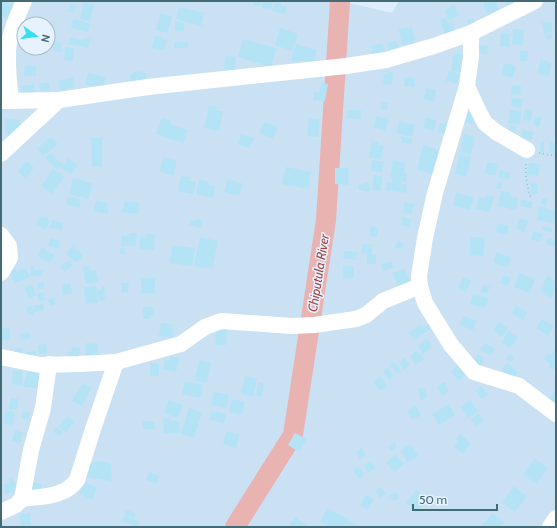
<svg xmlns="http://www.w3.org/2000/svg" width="557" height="528" viewBox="0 0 557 528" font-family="Cabin,sans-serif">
	<rect width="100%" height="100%" fill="#deeefe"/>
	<!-- residential -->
	<path fill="#c9e1f3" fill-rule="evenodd" d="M1 1H341L392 13 399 1H556V527H1ZM24 24H48V48H24Z"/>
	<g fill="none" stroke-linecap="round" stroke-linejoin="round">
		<!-- river -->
		<polyline stroke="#e9b3b2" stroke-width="20" points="235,527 293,435 326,220 340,1"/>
	</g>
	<!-- building -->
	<g fill="#b4e3f6">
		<polygon points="1,1 5,1 17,7 10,20 1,16"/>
		<polygon points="254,1 261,1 259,6 253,5"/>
		<polygon points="262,1 268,2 269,1 273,1 271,10 261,8"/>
		<polygon points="275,1 281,3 281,6 287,7 285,14 272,11"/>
		<polygon points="488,1 496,1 499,10 488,15 483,3"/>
		<polygon points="505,1 522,1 508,9"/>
		<polygon points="84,2 94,5 90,21 80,19"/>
		<polygon points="70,3 77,5 74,13 68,11"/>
		<polygon points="454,5 459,15 449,20 444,10"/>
		<polygon points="179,7 204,13 201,26 176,19"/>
		<polygon points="160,13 172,16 168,33 156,30"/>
		<polygon points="446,18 448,23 452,21 456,33 446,37 440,20"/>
		<polygon points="473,18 476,26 470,28 467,20"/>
		<polygon points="73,19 90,23 88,32 71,28"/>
		<polygon points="176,21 185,23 183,32 174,30"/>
		<polygon points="551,21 553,31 544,34 542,23"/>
		<polygon points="412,27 415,43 402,45 399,29"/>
		<polygon points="280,28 298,34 292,51 275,45"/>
		<polygon points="513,29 524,30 523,45 512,44"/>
		<polygon points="501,33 510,34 509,47 500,46"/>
		<polygon points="551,33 553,38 546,40 545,36"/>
		<polygon points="155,36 161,37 161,39 167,40 164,50 152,48"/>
		<polygon points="70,37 82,40 83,38 90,39 88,48 68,44"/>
		<polygon points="243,39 276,48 271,67 238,57"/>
		<polygon points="397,41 399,55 390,56 387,43"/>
		<polygon points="54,42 62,43 60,52 53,51"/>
		<rect x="174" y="42" width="14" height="6"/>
		<polygon points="296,44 317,50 313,63 301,60 300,62 291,60"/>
		<polygon points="383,44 384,55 372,56 372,45"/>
		<polygon points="479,45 488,46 487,55 478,53"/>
		<polygon points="65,47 74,48 73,61 64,60"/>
		<polygon points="33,48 44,48 41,53"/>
		<polygon points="520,51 528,51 527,61 520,61"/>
		<polygon points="454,53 465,55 463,72 451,71"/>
		<polygon points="225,56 236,57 235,72 224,71"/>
		<polygon points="541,59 552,63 548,77 537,73"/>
		<polygon points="504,63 516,66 513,78 501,75"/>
		<polygon points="25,66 36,66 36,76 24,76"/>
		<polygon points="141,71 141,73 146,73 147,85 131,87 130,74 133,74 133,72"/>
		<polygon points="388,71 393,72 392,85 383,84 384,74 388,74"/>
		<polygon points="449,71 460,74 458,84 446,81"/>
		<polygon points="88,73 106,77 103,88 85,84"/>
		<polygon points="73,77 75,87 61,91 58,81"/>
		<polygon points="405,77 415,78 414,87 404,86"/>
		<polygon points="49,82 50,90 40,91 39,84"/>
		<polygon points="321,83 328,84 325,101 313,100 314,92 319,93"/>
		<polygon points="34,84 35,92 22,94 21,86"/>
		<polygon points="512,85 521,86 520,95 511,94"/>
		<polygon points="427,88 436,90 434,102 424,99"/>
		<polygon points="512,98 523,99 521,108 511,106"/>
		<polygon points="381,103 388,103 387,110 381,109"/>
		<polygon points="209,105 217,107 216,110 223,112 219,131 204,128"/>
		<polygon points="525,109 533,110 531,121 523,120"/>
		<polygon points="347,110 361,110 361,119 347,118"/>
		<polygon points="462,110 475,113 472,124 459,120"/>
		<polygon points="510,110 521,111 520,124 508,123"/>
		<polygon points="377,116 388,120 385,131 373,127"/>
		<polygon points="162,117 171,121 170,124 188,130 183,143 156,134"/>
		<polygon points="426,117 437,121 434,131 423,128"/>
		<polygon points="535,117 542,118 539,127 533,125"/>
		<polygon points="5,118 20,120 22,133 6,135"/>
		<polygon points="309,118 320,119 318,137 307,136"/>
		<polygon points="399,121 415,125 412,137 396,134"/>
		<polygon points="264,122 278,127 273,139 259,133"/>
		<polygon points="440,123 451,125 449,135 438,132"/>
		<polygon points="510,125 516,126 514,138 508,137"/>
		<polygon points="523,130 533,132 532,140 521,138"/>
		<polygon points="241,134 254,138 250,148 237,144"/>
		<polygon points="464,134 475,137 471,154 460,152"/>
		<polygon points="50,137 58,144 43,156 37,149"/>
		<polygon points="402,137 412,139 411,144 401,142"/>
		<polygon points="91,138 102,138 102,167 92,166"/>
		<polygon points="372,139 373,140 373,141 379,142 378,145 384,146 381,160 369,157"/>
		<polygon points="541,141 544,141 544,153 540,153"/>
		<polygon points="550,142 556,143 556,155 549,153"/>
		<polygon points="423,145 439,150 433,174 417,170"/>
		<polygon points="50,153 63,165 58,170 45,158"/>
		<polygon points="460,154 471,157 466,177 455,174"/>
		<polygon points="164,157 177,160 173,176 159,171"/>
		<polygon points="68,158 78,165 71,174 61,168"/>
		<polygon points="372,160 384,162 382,173 371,171"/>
		<polygon points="393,160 405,163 404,173 407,174 406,182 402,181 401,184 407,185 406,193 386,190 387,182 392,182 393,179 390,178"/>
		<polygon points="27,161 34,168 25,178 18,171"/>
		<polygon points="487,162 497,164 496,175 485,174"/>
		<polygon points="529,163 540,164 538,176 527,175"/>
		<polygon points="286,167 311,172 308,189 282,184"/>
		<polygon points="335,168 349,168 348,185 335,184"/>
		<polygon points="53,169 64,177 52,194 41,186"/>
		<polygon points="500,170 510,173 509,180 498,177"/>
		<polygon points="374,175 383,177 380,191 372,190"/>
		<polygon points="181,176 190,177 189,180 196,182 193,194 178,191"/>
		<polygon points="73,178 92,183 89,199 69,194"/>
		<polygon points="199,179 209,182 208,184 215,186 213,198 196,194"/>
		<polygon points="228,179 243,184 239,196 224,192"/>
		<polygon points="364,182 370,184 369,186 371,187 369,192 358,189 359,184 363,185"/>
		<polygon points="497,182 502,183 501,189 496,188"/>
		<polygon points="537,183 538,194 531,194 530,184"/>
		<polygon points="501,191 509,192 509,196 518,198 516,210 498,206"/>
		<polygon points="456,193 474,197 470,210 453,206"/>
		<polygon points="486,195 494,197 490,212 476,209 479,197 485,198"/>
		<polygon points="68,196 81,200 79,208 66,204"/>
		<polygon points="542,198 547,199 546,205 541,204"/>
		<polygon points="521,199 533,202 531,208 520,206"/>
		<polygon points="96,201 107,203 108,214 93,211"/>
		<polygon points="125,201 140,203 138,214 122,212"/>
		<polygon points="405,202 415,204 411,214 403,212"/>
		<polygon points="539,206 546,207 546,209 556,211 554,223 537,220"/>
		<polygon points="40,216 44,218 45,216 48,218 48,220 50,221 46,229 36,224"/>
		<polygon points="403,217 411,219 409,227 401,225"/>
		<polygon points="519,218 528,221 524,232 516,229"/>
		<polygon points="196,219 203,220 201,228 189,225 190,220 195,221"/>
		<polygon points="52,220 63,223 62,230 50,228"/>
		<polygon points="497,223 509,226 507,234 496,232"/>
		<polygon points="371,226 379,228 376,238 369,235"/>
		<polygon points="543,226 552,228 551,232 542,230"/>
		<polygon points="534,231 543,234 540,242 531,239"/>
		<polygon points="129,233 137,233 136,246 121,246 121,236 129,236"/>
		<polygon points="145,234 155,234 154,250 139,249 140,236 145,237"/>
		<polygon points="200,237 218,241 212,269 194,266"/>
		<polygon points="471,237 485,238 483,256 469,255"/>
		<polygon points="50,238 60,241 58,249 48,246"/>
		<polygon points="548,238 556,240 556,247 546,244"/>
		<polygon points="398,241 404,243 402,249 395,248"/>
		<polygon points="363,244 373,245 371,254 376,255 376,264 367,264 367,254 361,253"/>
		<polygon points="172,245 195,248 192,266 170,263"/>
		<polygon points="72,246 83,255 77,263 66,254"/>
		<polygon points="42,248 55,255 50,263 38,256"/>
		<rect x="120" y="248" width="5" height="6"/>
		<polygon points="344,251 357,252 356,260 343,258"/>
		<polygon points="497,252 511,258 507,268 493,262"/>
		<polygon points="70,260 73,265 64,272 60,266"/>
		<polygon points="392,261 393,268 382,271 381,264"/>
		<polygon points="31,266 34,267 34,270 43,270 42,276 30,276"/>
		<polygon points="89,266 90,271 96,270 98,282 86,284 83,267"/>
		<polygon points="343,266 354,266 354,278 343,279"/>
		<polygon points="15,268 17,271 26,268 30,277 14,284 9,271"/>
		<polygon points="405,269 410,282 398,288 393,273"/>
		<polygon points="519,273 535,279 530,293 514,287"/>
		<polygon points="503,275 511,278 507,286 500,283"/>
		<polygon points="548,275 556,282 556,291 550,299 540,290 545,284 543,283"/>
		<polygon points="463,277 471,281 466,292 458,288"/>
		<rect x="141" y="278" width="14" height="15"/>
		<polygon points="43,282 44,288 37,289 37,284"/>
		<polygon points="70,283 72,293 63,295 62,285"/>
		<polygon points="122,283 129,283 128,293 121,292"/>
		<polygon points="484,284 490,287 486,294 480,291"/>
		<polygon points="33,285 36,295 29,299 24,286"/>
		<polygon points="96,286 98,303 86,304 84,287"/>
		<polygon points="101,287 104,287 105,300 99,301 98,290 101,290"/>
		<polygon points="43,292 45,300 39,301 37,294"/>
		<polygon points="473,294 489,298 485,308 470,304"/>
		<polygon points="54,298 56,305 50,306 48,300"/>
		<polygon points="43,304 44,310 35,312 33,306"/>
		<polygon points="32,306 34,314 28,315 26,307"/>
		<polygon points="516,306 527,312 523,320 512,313"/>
		<polygon points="143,307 154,307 154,315 150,315 149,319 143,318"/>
		<polygon points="463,316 477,321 473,330 459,325"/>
		<polygon points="542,319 554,327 548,336 536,328"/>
		<polygon points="499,322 508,328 502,337 493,330"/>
		<polygon points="161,323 172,324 171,329 173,329 173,337 159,336"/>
		<polygon points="419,325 424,326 429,325 430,329 414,341 409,333"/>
		<polygon points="217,327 227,327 226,345 215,345"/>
		<polygon points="2,328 10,329 9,340 2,340"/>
		<polygon points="509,331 518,337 510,348 501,342"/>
		<polygon points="29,332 31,338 21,341 20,334"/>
		<polygon points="427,338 432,347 423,354 418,346"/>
		<polygon points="86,343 98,344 96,359 85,358"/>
		<polygon points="485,343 495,349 490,356 480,350"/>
		<polygon points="46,344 47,353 39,354 37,345"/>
		<polygon points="72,347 80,348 78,359 67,357 68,352 71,352"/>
		<polygon points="22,348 24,358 17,359 15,349"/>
		<polygon points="416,350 424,359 416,365 410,357"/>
		<polygon points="554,350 556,352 556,368 554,371 549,366 550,364 544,359 549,353 551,355"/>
		<polygon points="36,351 36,358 27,358 26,352"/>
		<polygon points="478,354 485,359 478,369 471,364"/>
		<polygon points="510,354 514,358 510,362 506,359"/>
		<polygon points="170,356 180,358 176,372 163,369 165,360 169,361"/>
		<polygon points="404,358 410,365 404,370 399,362"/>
		<polygon points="199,360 211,362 207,383 195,381"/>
		<polygon points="394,362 401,371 397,374 390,365"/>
		<polygon points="150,363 159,364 159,376 150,376"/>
		<polygon points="507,363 518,372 513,379 501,370"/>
		<polygon points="458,365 466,374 458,381 451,371"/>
		<polygon points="387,368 394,376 389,380 383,372"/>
		<polygon points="13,370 23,371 22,386 12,384"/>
		<polygon points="27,372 43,372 38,388 23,387"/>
		<polygon points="245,376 257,379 253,397 241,394"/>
		<polygon points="380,376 387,385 381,391 373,382"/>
		<polygon points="185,381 203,385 200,398 182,394"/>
		<polygon points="259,382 264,384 261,397 256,396"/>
		<polygon points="445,382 449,392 442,396 437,386"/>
		<polygon points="82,383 92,388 82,406 72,401"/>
		<polygon points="481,386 488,394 482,399 475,391"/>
		<polygon points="425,388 427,398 420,400 418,389"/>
		<polygon points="556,388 556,406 548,402"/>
		<polygon points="214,392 229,395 226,408 211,404"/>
		<polygon points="11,398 18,399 17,410 9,409"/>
		<polygon points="232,399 245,402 242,415 229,412"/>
		<polygon points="169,400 183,405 178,418 164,413"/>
		<polygon points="470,400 478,411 468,418 460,407"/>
		<polygon points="449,404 455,415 439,425 432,414"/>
		<polygon points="415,405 421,415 412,420 407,410"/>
		<polygon points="189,408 202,412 194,438 181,434"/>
		<polygon points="5,411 15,412 13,425 3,423"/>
		<polygon points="23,411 30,413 28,420 21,417"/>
		<polygon points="212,411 226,414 224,423 210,420"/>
		<polygon points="478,413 484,420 477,426 471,420"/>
		<polygon points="67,416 74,421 66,432 59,427"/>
		<polygon points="170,418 170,421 179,421 180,433 164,433 163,419"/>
		<rect x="143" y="421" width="12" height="8"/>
		<polygon points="57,427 63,432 59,437 53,431"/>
		<polygon points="15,430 23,433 20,443 12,441"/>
		<polygon points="226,431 239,435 236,448 223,444"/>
		<polygon points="295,433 307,439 299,452 288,445"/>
		<polygon points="460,434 471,443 463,454 454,447 458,441 456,439"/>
		<polygon points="394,442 397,447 392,451 388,447"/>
		<polygon points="410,444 418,456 408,462 400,451"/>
		<polygon points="361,448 366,455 360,459 356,452"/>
		<polygon points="395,454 404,464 395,472 386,463"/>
		<polygon points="535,458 548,468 536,484 523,474"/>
		<polygon points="102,461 111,465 112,481 92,478 81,475 84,465"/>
		<polygon points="371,461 375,469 368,473 364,465"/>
		<polygon points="358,467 365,474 360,479 353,471"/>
		<polygon points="149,472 159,476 156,484 146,480"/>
		<polygon points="12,477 14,483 19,482 21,490 5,494 3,485 10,483 8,478"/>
		<polygon points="29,482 42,484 41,494 28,492"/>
		<polygon points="84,483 97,487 92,500 79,493"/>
		<polygon points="514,486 527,496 515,512 502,502"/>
		<polygon points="381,487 386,494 380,498 375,490"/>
		<polygon points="416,490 421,494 420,497 426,502 418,512 406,502"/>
		<polygon points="396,492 399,498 393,501 390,495"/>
		<polygon points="366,495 374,499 368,510 360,505"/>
		<polygon points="328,508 360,527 329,527 320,521"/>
		<polygon points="126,510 136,513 134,518 125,515"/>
		<polygon points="30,513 31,525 21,526 20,514"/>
		<polygon points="492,513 504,522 501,527 481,527"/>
		<polygon points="124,516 139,521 138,527 122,521"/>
		<polygon points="295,517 307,526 307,527 289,527"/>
	</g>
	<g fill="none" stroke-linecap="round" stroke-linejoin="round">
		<!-- path -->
		<g stroke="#97c8da" stroke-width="2" stroke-dasharray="1 3" stroke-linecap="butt">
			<polyline points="539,153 556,156"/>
			<path d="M526 164C525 176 527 187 531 198"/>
		</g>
		<!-- minor -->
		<g stroke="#fff" stroke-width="16">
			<polyline points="471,33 471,56 467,86 478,110 485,123 496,132 527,150"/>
			<polyline points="467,86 435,193 425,238 419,276 420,286 425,303 451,345 474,372 519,386 556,414"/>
			<polyline points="1,101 59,100 148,87 346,66 386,60 434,46 471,33 535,1"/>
			<path d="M11 101C9 83 6 60 9 42 12 28 18 14 24 1"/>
			<polyline points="1,154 59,100"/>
			<polyline points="1,235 9,246 10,258 1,273"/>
			<polyline points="1,357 40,365 79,364 116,362 181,344 205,327 221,321 292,326 314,325 356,319 366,315 383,301 420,286"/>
			<path d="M22 499C42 496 64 498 77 480L93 429 116 362"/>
			<polyline points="1,512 16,505 22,499 31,450 43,408 49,364"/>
			<polyline points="550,527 556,518"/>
		</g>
	</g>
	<g text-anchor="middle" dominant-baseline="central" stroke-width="3" stroke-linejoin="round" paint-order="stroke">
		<!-- water labels -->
		<g font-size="13" font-style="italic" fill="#a14844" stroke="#e6f3ff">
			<text transform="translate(318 273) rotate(-81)">Chiputula River</text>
		</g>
	</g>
	<!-- border -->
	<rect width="557" height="528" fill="none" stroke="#446a76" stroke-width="4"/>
	<!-- north arrow -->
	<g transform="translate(36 36) rotate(104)"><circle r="19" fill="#e6f3ff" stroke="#a5bcc8"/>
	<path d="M0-3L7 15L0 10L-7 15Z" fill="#38dff3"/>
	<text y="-6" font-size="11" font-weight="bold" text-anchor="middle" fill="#446a76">N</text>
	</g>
	<!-- scale -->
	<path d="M413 504v6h84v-6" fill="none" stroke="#446a76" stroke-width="2"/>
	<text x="419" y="504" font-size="12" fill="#446a76" stroke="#e6f3ff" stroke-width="3" paint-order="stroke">50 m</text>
</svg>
